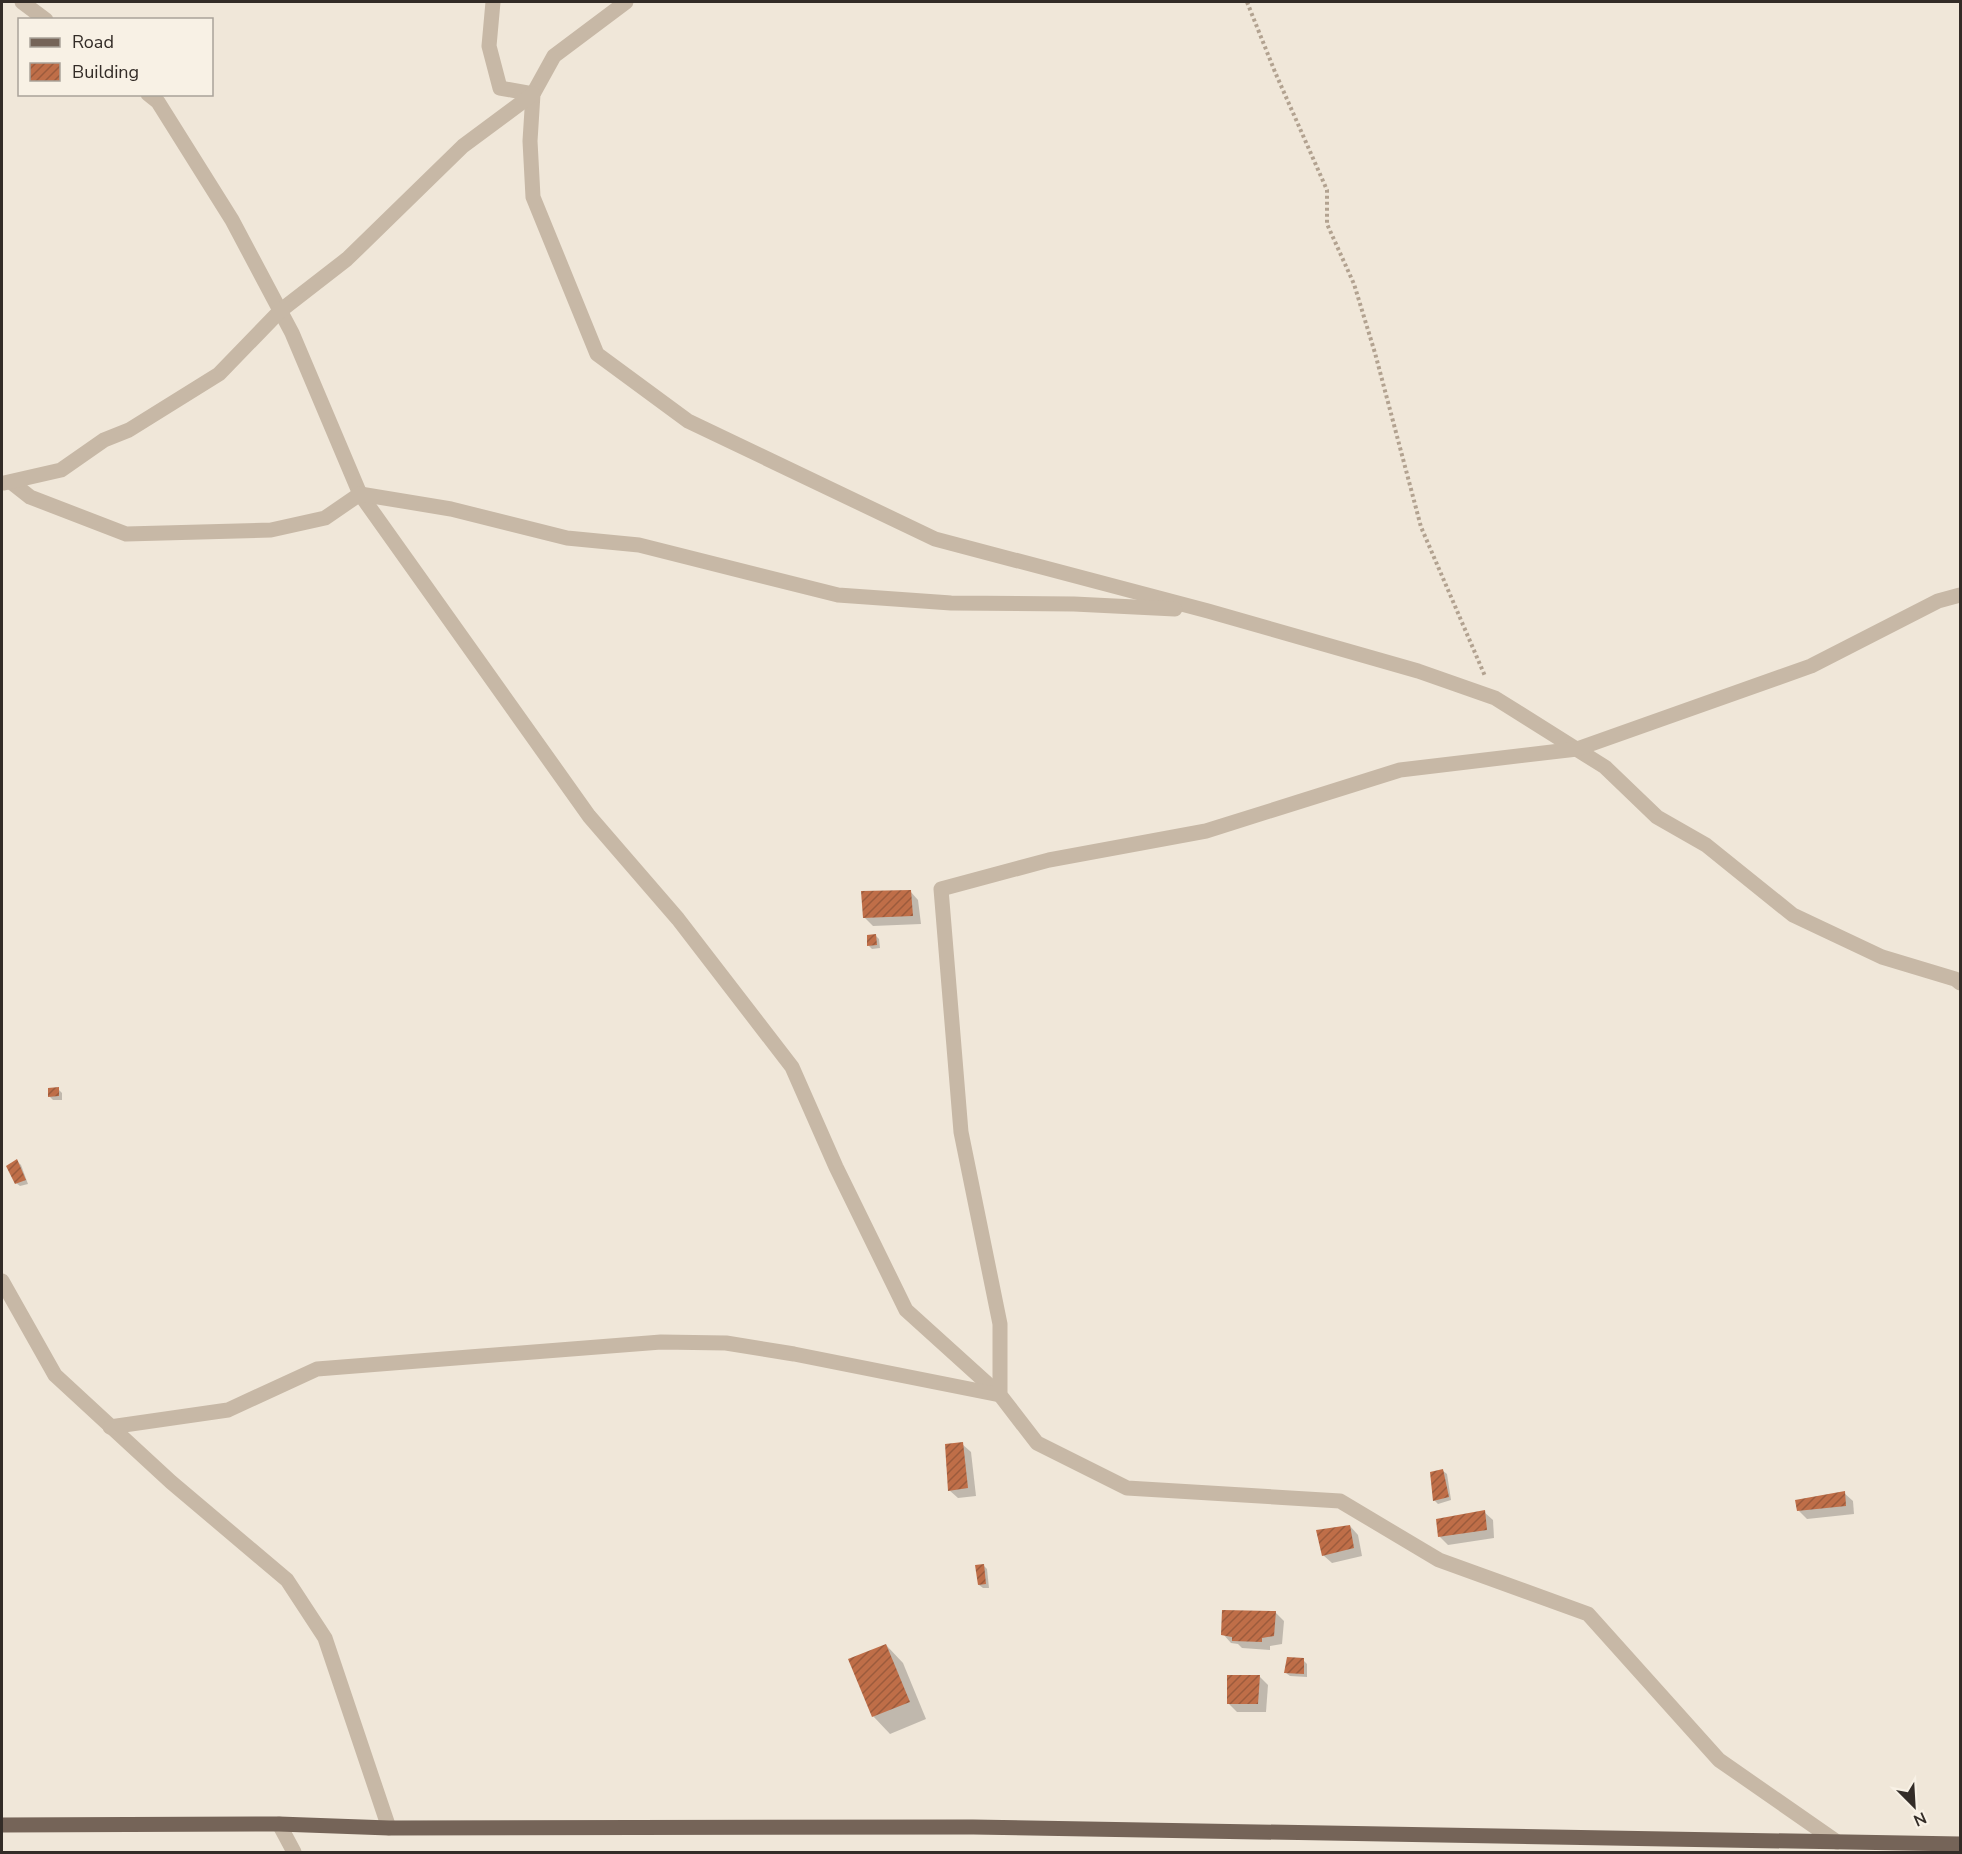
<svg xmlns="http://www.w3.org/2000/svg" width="1962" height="1854" viewBox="0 0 1962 1854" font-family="'Nunito Sans',sans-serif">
	<defs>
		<pattern id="building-hatch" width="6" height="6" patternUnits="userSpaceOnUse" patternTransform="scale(1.5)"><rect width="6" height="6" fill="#bf6e48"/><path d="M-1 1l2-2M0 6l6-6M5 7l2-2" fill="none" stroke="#9c5b3c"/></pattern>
	</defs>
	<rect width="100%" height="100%" fill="#f0e7d9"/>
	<!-- shadow -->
	<g fill="#0003">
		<polygon points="910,891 918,900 921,924 873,926 864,917"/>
		<polygon points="875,935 879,939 880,948 872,949 868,945"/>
		<polygon points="58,1089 62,1093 62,1100 53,1100 49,1096"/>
		<polygon points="17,1161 21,1165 28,1184 20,1186 16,1183"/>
		<polygon points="962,1444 971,1452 976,1496 958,1498 949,1490"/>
		<polygon points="1443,1471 1447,1474 1451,1500 1438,1504 1434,1500"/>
		<polygon points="1844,1493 1853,1501 1854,1514 1807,1519 1798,1510"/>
		<polygon points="1484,1512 1493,1520 1494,1538 1448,1545 1439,1536"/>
		<polygon points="1350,1526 1358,1535 1362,1556 1332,1563 1323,1555"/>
		<polygon points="983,1565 987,1569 989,1588 983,1588 979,1585"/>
		<polygon points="1275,1612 1284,1621 1282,1644 1270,1646 1270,1650 1242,1648 1238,1644 1231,1643 1223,1634"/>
		<polygon points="886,1645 903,1663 926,1719 890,1734 873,1716"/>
		<polygon points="1303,1660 1307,1664 1307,1677 1290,1676 1286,1673"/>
		<polygon points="1259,1676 1268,1685 1266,1712 1237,1712 1228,1703"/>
	</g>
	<!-- building -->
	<g fill="url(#building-hatch)">
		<polygon points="911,890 913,916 863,918 861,891"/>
		<polygon points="876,934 877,945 867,946 867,935"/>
		<polygon points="59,1087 59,1096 48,1097 48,1088"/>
		<polygon points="17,1159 26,1180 15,1184 6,1166"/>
		<polygon points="963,1442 968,1488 948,1491 945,1444"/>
		<polygon points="1443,1469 1449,1497 1433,1501 1430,1472"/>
		<polygon points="1845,1491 1846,1506 1797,1511 1795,1500"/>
		<polygon points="1485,1510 1487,1530 1438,1537 1436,1519"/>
		<polygon points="1350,1525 1354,1548 1322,1556 1316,1530"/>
		<polygon points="984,1564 986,1584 978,1585 975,1565"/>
		<polygon points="1222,1610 1276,1611 1274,1636 1262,1638 1262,1642 1232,1641 1232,1637 1221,1635"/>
		<polygon points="886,1644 910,1702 872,1717 848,1659"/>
		<polygon points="1287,1657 1304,1658 1304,1674 1284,1673"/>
		<polygon points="1227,1675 1260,1675 1258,1704 1227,1704"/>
	</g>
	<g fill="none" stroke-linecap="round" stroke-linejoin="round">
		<!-- path -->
		<polyline stroke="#b2a290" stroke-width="4" stroke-dasharray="3 3" stroke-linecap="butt" points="1247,2 1275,72 1327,190 1327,224 1354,284 1375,353 1421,527 1485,676"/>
		<!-- minor -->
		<g stroke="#c7b8a6" stroke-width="15">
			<polyline points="22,2 46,20"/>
			<polyline points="493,2 489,46 500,88 533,94"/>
			<polyline points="626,2 554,56 533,94 530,141 533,197 597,354 688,421 935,539 1208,611 1418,671 1495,698 1605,767 1657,817 1706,845 1793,915 1882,957 1955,979 1960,983"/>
			<polyline points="148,94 158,102 232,220 292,333 360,494 589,816 678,919 792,1067 836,1167 906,1310 1000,1395"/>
			<polyline points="11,482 30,497 126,534 271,530 325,518 360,494 451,509 567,538 639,545 838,595 951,603 1074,604 1175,609"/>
			<polyline points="4,483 61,470 104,440 129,430 219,374 280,311 347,259 463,146 533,94"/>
			<polyline points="2,1281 55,1375 171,1482 287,1580 325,1638 389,1828"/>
			<polyline points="110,1427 228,1410 317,1369 661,1342 726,1343 794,1354 1000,1395"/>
			<polyline points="279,1824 294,1852"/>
			<polyline points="1837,1842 1719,1760 1588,1614 1439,1560 1340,1501 1127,1488 1037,1443 1000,1395 1000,1324 961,1132 941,889 1049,860 1206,831 1400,770 1577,749 1811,666 1938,601 1960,595"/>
		</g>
		<!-- major -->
		<polyline stroke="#756458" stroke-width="15" points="2,1825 279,1824 389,1828 973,1827 1960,1844"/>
	</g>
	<!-- border -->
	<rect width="1962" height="1854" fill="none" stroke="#332c27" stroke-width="6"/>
	<!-- legend -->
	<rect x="18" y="18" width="195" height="78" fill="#f8f1e5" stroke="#a9a299" stroke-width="1.5"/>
	<rect x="30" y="38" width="30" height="9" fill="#756458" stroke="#a9a299" stroke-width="1.5"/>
	<text x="72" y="48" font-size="18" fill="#332c27">Road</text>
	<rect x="30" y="63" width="30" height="18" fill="url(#building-hatch)" stroke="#a9a299" stroke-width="1.5"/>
	<text x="72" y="78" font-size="18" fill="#332c27">Building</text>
	<!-- north arrow -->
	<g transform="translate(1914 1806) rotate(156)" stroke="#f8f1e5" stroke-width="4.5" paint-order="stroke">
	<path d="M0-4.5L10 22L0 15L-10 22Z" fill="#332c27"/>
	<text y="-9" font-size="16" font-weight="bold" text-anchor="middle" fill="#332c27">N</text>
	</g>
</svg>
